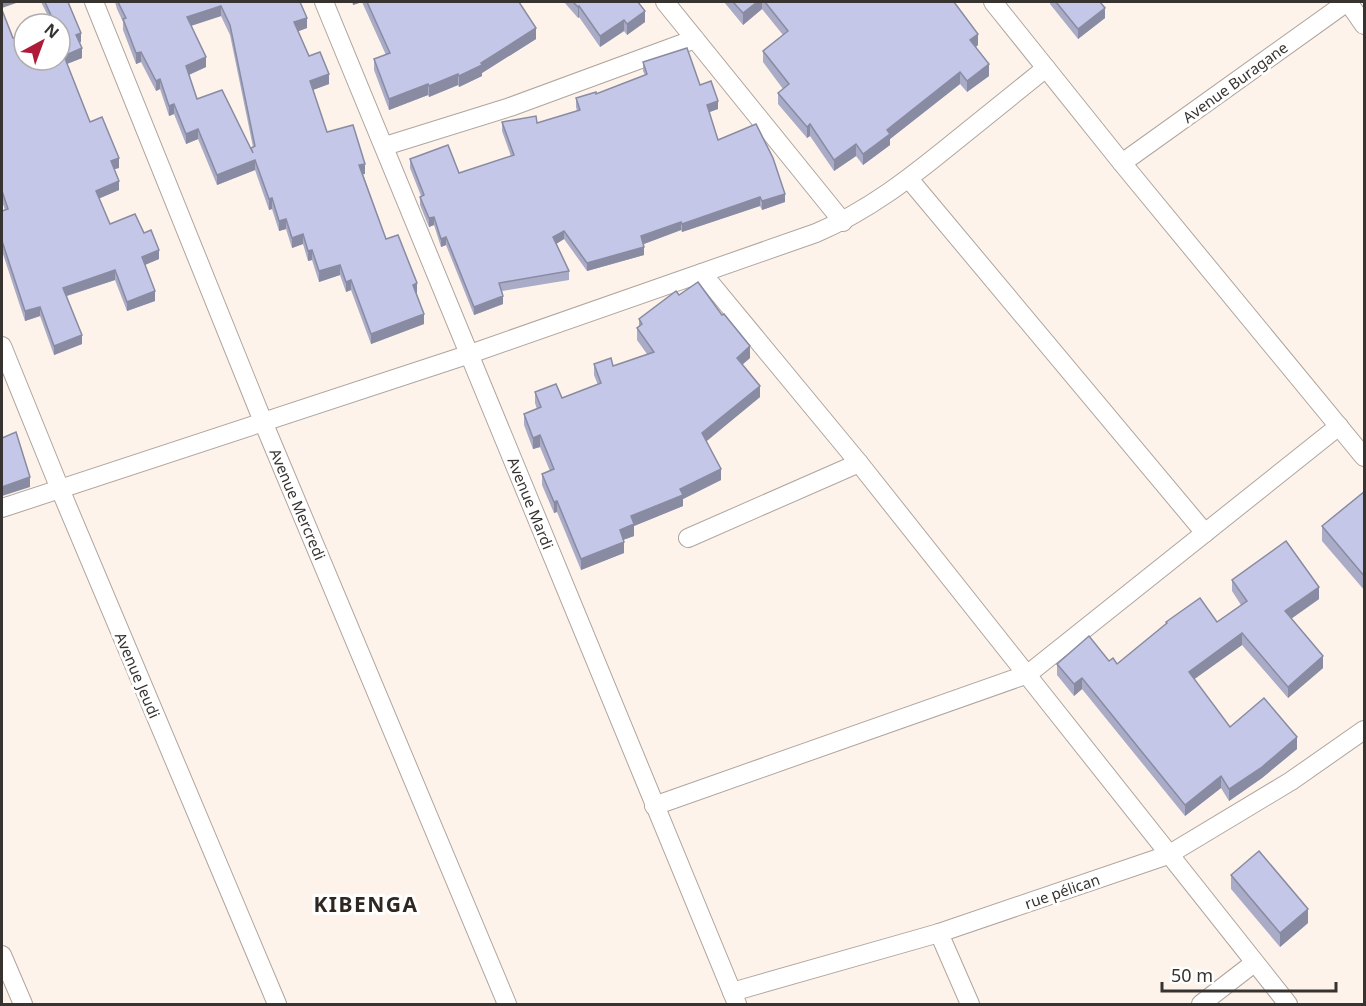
<svg xmlns="http://www.w3.org/2000/svg" width="1366" height="1006" viewBox="0 0 1366 1006" font-family="'Noto Sans',sans-serif">
	<rect width="100%" height="100%" fill="#fdf3eb"/>
	<g fill="none" stroke-linecap="round" stroke-linejoin="round">
		<!-- minor casing -->
		<g stroke="#afa59e" stroke-width="20">
			<g id="minor">
				<polyline points="94,2 264,424 507,1004"/>
				<polyline points="324,2 737,1004"/>
				<polyline points="665,2 843,222"/>
				<polyline points="993,2 1122,163 1364,457"/>
				<polyline points="1348,2 1364,25"/>
				<polyline points="385,146 510,107 695,39"/>
				<polyline points="1122,163 1347,2"/>
				<polyline points="909,179 1205,533"/>
				<polyline points="702,273 859,463 1288,1004"/>
				<polyline points="2,346 60,489 277,1004"/>
				<path d="M2 508 470 354 816 233C868 211 910 178 953 143 984 118 1015 93 1046 68"/>
				<polyline points="688,538 859,463"/>
				<polyline points="654,806 1028,674 1339,426"/>
				<polyline points="939,933 970,1004"/>
				<polyline points="2,955 23,1004"/>
				<polyline points="732,992 939,933 1168,855 1291,781 1364,730"/>
				<polyline points="1201,1004 1254,963"/>
			</g>
		</g>
		<!-- minor -->
		<use href="#minor" stroke="#fff" stroke-width="18"/>
	</g>
	<!-- wall -->
	<g fill="#a9abc7" fill-rule="evenodd">
		<polygon points="41,2 68,2 81,42 80,42 82,58 67,64 90,122 119,168 114,169 119,190 99,198 110,224 144,233 159,259 145,265 155,301 127,311 115,280 67,296 82,344 54,355 40,316 25,321 2,251 2,211 5,210 2,201 2,10 13,38 18,40 60,24 52,24"/>
		<path d="M115 2H300L307 28 298 31 309 56 329 84 313 90 327 132 365 174H363L386 239 417 294H416L424 324 371 344 351 290 346 292 340 275 319 282 312 260 308 261 303 244 292 248 286 229 279 231 272 209 269 210 255 170 217 185 198 139 186 144 174 114 169 116 160 89 156 91 141 62 136 64 123 30V22L117 9ZM221 16 230 35 253 147 251 149 197 99 189 75 206 67 191 26Z"/>
		<polygon points="352,2 398,2 536,39 482,73 482,76 459,87 458,85 429,97 428,95 389,110 374,70 374,59 386,55 362,2 353,5"/>
		<polygon points="564,2 638,2 645,22 627,35 624,31 600,47 579,17 578,18"/>
		<polygon points="724,2 954,2 978,45 976,47 989,76 967,92 960,84 890,139 890,145 863,165 856,156 834,171 810,136 807,138 778,104 778,93 783,89 763,62 763,51 783,35 762,9 743,25"/>
		<polygon points="1050,2 1100,2 1105,18 1078,39 1050,4"/>
		<polygon points="643,62 700,85 718,109 709,112 718,140 785,202 762,210 760,206 682,232 681,230 644,244 644,255 587,271 564,239 556,244 569,271 569,280 502,291 503,304 474,315 446,245 441,247 434,225 429,227 420,205 420,197 421,196 410,168 410,159 459,173 511,156 502,131 502,122 537,123 577,111 576,107 576,98 596,94 645,75 643,71"/>
		<polygon points="679,295 750,358 742,365 760,397 706,441 721,480 683,499 683,506 634,526 634,536 623,540 624,553 581,570 557,512 554,513 542,485 542,474 550,471 540,447 533,449 524,425 524,414 537,409 535,403 535,392 562,398 598,385 594,375 594,364 613,366 647,354 637,340 637,328 639,327 639,319"/>
		<polygon points="1365,491 1365,591 1322,541 1322,526"/>
		<polygon points="1232,580 1319,599 1291,619 1323,668 1288,698 1242,645 1194,679 1230,727 1297,749 1262,778 1229,801 1221,788 1185,816 1082,689 1074,696 1057,675 1057,664 1109,661 1117,664 1166,624 1166,622 1217,622 1241,605 1232,591"/>
		<polygon points="1231,875 1308,923 1280,947 1231,889"/>
	</g>
	<!-- shaded-wall -->
	<g fill="#898ba2">
		<polygon points="2,2 19,2 2,8"/>
		<polygon points="353,2 362,2 353,5"/>
		<polygon points="757,2 762,2 762,9 743,25 743,13"/>
		<polygon points="221,6 221,16 187,27 187,17"/>
		<polygon points="579,6 579,17 578,18 578,7"/>
		<polygon points="1105,8 1105,18 1078,39 1078,29"/>
		<polygon points="645,11 645,22 627,35 627,24"/>
		<polygon points="307,18 307,28 294,33 294,22"/>
		<polygon points="624,20 624,31 600,47 600,36"/>
		<polygon points="536,28 536,39 482,73 482,76 459,87 459,76 481,63"/>
		<polygon points="81,33 81,42 76,44 76,35"/>
		<polygon points="978,34 978,45 970,51 970,40"/>
		<polygon points="82,48 82,58 64,65 64,56"/>
		<polygon points="141,52 141,62 136,64 136,53"/>
		<polygon points="206,57 206,67 186,76 186,66"/>
		<polygon points="989,64 989,76 967,92 967,81"/>
		<polygon points="960,72 960,84 890,139 890,145 863,165 863,154 887,130"/>
		<polygon points="329,74 329,84 310,91 310,81"/>
		<polygon points="458,74 458,85 429,97 429,86"/>
		<polygon points="160,79 160,89 156,91 156,81"/>
		<polygon points="428,84 428,95 389,110 389,99"/>
		<polygon points="718,101 718,109 707,113 707,105"/>
		<polygon points="174,104 174,114 169,116 169,106"/>
		<polygon points="810,124 810,136 807,138 807,127"/>
		<polygon points="198,129 198,139 186,144 186,134"/>
		<polygon points="856,144 856,156 834,171 834,160"/>
		<polygon points="119,158 119,168 111,170 111,161"/>
		<polygon points="255,160 255,170 217,185 217,175"/>
		<polygon points="365,164 365,174 359,175 359,165"/>
		<polygon points="119,181 119,190 96,200 96,191"/>
		<polygon points="785,194 785,202 762,210 762,201"/>
		<polygon points="760,197 760,206 682,232 682,224"/>
		<polygon points="272,198 272,209 269,210 269,199"/>
		<polygon points="434,217 434,225 429,227 429,218"/>
		<polygon points="286,219 286,229 279,231 279,221"/>
		<polygon points="681,222 681,230 641,245 641,236"/>
		<polygon points="564,231 564,239 553,246 553,237"/>
		<polygon points="303,234 303,244 292,248 292,238"/>
		<polygon points="446,237 446,245 441,247 441,239"/>
		<polygon points="644,247 644,255 587,271 587,263"/>
		<polygon points="159,250 159,259 142,266 142,257"/>
		<polygon points="312,250 312,260 308,261 308,251"/>
		<polygon points="340,265 340,275 319,282 319,271"/>
		<polygon points="115,270 115,280 63,297 63,288"/>
		<polygon points="351,280 351,290 346,292 346,282"/>
		<polygon points="417,283 417,294 413,295 413,285"/>
		<polygon points="155,291 155,301 127,311 127,302"/>
		<polygon points="503,296 503,304 474,315 474,307"/>
		<polygon points="40,307 40,316 25,321 25,311"/>
		<polygon points="424,314 424,324 371,344 371,334"/>
		<polygon points="82,335 82,344 54,355 54,346"/>
		<polygon points="750,346 750,358 737,369 737,358"/>
		<polygon points="760,386 760,397 702,445 702,433"/>
		<polygon points="540,435 540,447 533,449 533,438"/>
		<polygon points="721,469 721,480 683,499 683,506 634,526 634,536 620,541 620,530 631,516 680,489"/>
		<polygon points="30,477 30,487 2,496 2,487"/>
		<polygon points="557,501 557,512 554,513 554,502"/>
		<polygon points="624,542 624,553 581,570 581,559"/>
		<polygon points="1319,587 1319,599 1285,623 1285,611"/>
		<polygon points="1242,633 1242,645 1189,683 1189,672"/>
		<polygon points="1323,656 1323,668 1288,698 1288,687"/>
		<polygon points="1082,678 1082,689 1074,696 1074,684"/>
		<polygon points="1297,737 1297,749 1262,778 1229,801 1229,789"/>
		<polygon points="1221,776 1221,788 1185,816 1185,805"/>
		<polygon points="1308,909 1308,923 1280,947 1280,933"/>
	</g>
	<!-- building -->
	<g fill="#c4c7e7" stroke="#898ba2" stroke-width="1.5" fill-rule="evenodd">
		<polygon points="45,2 68,2 81,33 76,35 82,48 64,56 90,122 102,117 119,158 111,161 119,181 96,191 110,224 135,214 144,233 151,230 159,250 142,257 155,291 127,302 115,270 63,288 82,335 54,346 40,307 25,311 2,241 2,211 8,209 2,191 2,10 13,38 16,37 18,40 24,37 24,60 60,60 60,24 55,24"/>
		<path d="M118 2H300L307 18 294 22 309 56 320 52 329 74 310 81 327 132 353 125 365 164 359 165 386 239 398 235 417 283 413 285 424 314 371 334 351 280 346 282 340 265 319 271 312 250 308 251 303 234 292 238 286 219 279 221 272 198 269 199 255 160 217 175 198 129 186 134 174 104 169 106 160 79 156 81 141 52 136 53 123 19 126 18ZM221 6 230 25 255 146 251 148 253 153 222 90 197 99 186 66 206 57 187 17Z"/>
		<polygon points="367,2 519,2 536,28 481,63 482,65 459,76 458,74 429,86 428,84 389,99 374,59 390,53"/>
		<polygon points="573,2 638,2 645,11 627,24 624,20 600,36 579,6 578,7"/>
		<polygon points="733,2 757,2 743,13"/>
		<polygon points="765,2 954,2 978,34 970,40 989,64 967,81 960,72 887,130 890,134 863,154 856,144 834,160 810,124 807,127 778,93 789,84 763,51 788,31"/>
		<polygon points="1056,2 1100,2 1105,8 1078,29"/>
		<polygon points="687,48 700,85 711,81 718,101 707,105 718,140 756,124 773,158 785,194 762,201 760,197 682,224 681,222 641,236 644,247 587,263 564,231 553,237 569,271 499,283 503,296 474,307 446,237 441,239 434,217 429,218 420,197 424,195 410,159 448,145 459,173 514,155 502,122 536,116 537,123 580,110 576,98 596,92 596,94 645,75 647,74 643,62"/>
		<polygon points="698,282 722,315 724,314 750,346 737,358 760,386 702,433 721,469 680,489 683,495 631,516 634,524 620,530 624,542 581,559 557,501 554,502 542,474 554,469 540,435 533,438 524,414 541,407 535,392 556,384 562,398 601,383 594,364 611,358 613,366 654,352 637,328 642,324 639,319 676,291 679,295"/>
		<polygon points="16,432 30,477 2,487 2,438"/>
		<polygon points="1365,491 1365,577 1322,526"/>
		<polygon points="1286,541 1319,587 1285,611 1323,656 1288,687 1242,633 1189,672 1230,727 1264,698 1297,737 1262,767 1229,789 1221,776 1185,805 1082,678 1074,684 1057,664 1089,636 1109,661 1113,658 1117,664 1167,623 1166,622 1200,598 1217,622 1247,601 1232,580"/>
		<polygon points="1259,851 1308,909 1280,933 1231,875"/>
	</g>
	<g text-anchor="middle" dominant-baseline="central" stroke-width="6" stroke-linejoin="round" paint-order="stroke">
		<!-- street labels -->
		<g font-size="15" fill="#373330" stroke="#fff">
			<text transform="translate(1235 82) rotate(-36)">Avenue Buragane</text>
			<text transform="translate(531 503) rotate(68)">Avenue Mardi</text>
			<text transform="translate(298 504) rotate(67)">Avenue Mercredi</text>
			<text transform="translate(138 675) rotate(67)">Avenue Jeudi</text>
			<text transform="translate(1062 891) rotate(-19)">rue pélican</text>
		</g>
		<!-- district labels -->
		<g font-size="21" font-weight="bold" letter-spacing="1.5" fill="#2f2822" stroke="#fff">
			<text x="366" y="904">KIBENGA</text>
		</g>
	</g>
	<!-- border -->
	<rect width="1366" height="1006" fill="none" stroke="#373330" stroke-width="6"/>
	<!-- north arrow -->
	<g transform="translate(42 42) rotate(41)"><circle r="28" fill="#ffffff" stroke="#afadac" stroke-width="1.5"/>
	<path d="M0-4.5L10 22L0 15L-10 22Z" fill="#af1a38"/>
	<text y="-9" font-size="16" font-weight="bold" text-anchor="middle" fill="#373330">N</text>
	</g>
	<!-- scale -->
	<path d="M1162 982v9h174v-9" fill="none" stroke="#373330" stroke-width="3"/>
	<text x="1171" y="982" font-size="18" fill="#373330" stroke="#ffffff" stroke-width="4.5" paint-order="stroke">50 m</text>
</svg>
